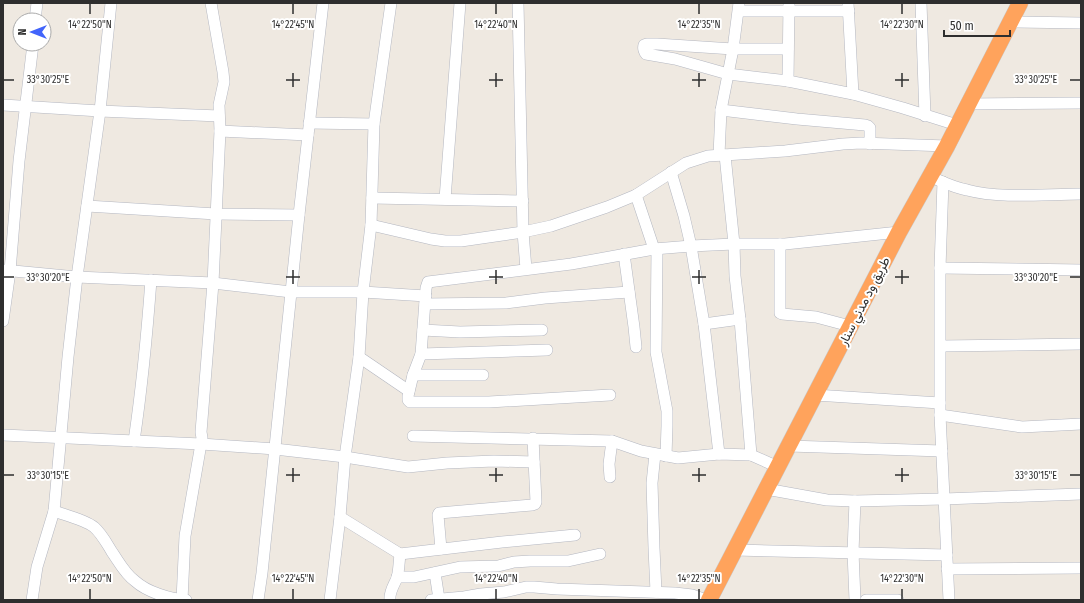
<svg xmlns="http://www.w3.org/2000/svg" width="1084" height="603" viewBox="0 0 1084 603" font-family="'Fira Sans Condensed',Vazirmatn,sans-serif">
	<rect width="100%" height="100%" fill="#efe9e1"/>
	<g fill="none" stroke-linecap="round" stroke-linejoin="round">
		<!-- minor casing -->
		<g stroke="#b4b7c1" stroke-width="12">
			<g id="minor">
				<polyline points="518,3 523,232 526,269"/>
				<polyline points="789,3 788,81 853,94 903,108 957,125"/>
				<polyline points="848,3 853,94"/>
				<polyline points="921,3 925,116"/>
				<polyline points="739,11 849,11"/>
				<polyline points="35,20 37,3"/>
				<polyline points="1011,22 1081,23"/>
				<path d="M788 81 728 74 675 59 646 54C644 52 643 48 644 45L647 44H657L733 49H788"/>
				<polyline points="968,104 1081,103"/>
				<polyline points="3,105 100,111 219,116"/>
				<polyline points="721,110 797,119 865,125 868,126 870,128 870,144"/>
				<polyline points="309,123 374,124"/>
				<polyline points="220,131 308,135"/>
				<polyline points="719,155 721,110 733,49 739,3"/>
				<polyline points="725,155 734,244 735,276 740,319 751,455 778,467"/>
				<polyline points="671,172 684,216 691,246 704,324 719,454"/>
				<path d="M938 180C947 184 957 188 967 190 1001 199 1045 194 1081 194"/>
				<polyline points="943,182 940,268 940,415 949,600"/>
				<polyline points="636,195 654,249"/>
				<polyline points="372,198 523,201"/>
				<polyline points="445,199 460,3"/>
				<polyline points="87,206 216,214 299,215"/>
				<polyline points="371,225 431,239 445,241 461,241 523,232 551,226 607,207 636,195 686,163 708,156 785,151 843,144 861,143 947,146"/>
				<polyline points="780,244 780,313 782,314 816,317 850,326"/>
				<polyline points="657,249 656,352 667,411 667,426 666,456"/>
				<polyline points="624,254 634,327 636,347"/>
				<polyline points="940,268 1081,270"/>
				<polyline points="3,270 77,277 213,283 291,292 363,292 426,296"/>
				<polyline points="425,304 506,303 545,298 629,292"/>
				<polyline points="3,321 10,271 19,161 33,44"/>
				<polyline points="704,324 740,319"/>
				<polyline points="423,330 460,332 542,330"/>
				<polyline points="941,346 1081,344"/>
				<polyline points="421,354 547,350"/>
				<polyline points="359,357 409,391"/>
				<polyline points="413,375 483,375"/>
				<polyline points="610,395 489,402 410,402 408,400 408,396 413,375 421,354 426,288 428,282 571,264 654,249 691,246 734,244 785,244 899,232"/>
				<polyline points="815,395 940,403"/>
				<polyline points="940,415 1022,427 1081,424"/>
				<polyline points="3,435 201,444 275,449 345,457 408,467 447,463 494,461 534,462"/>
				<polyline points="413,436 612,441 641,451 678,458 719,454 751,455"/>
				<path d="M134 441C142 387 147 334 151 280"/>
				<polyline points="789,446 942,451"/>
				<polyline points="655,454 652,483 654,548 656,592"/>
				<polyline points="610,477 609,464 612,441"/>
				<polyline points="766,489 827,500 855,501 944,499 1081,494"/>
				<path d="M54 511C65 515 85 520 94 527 102 534 107 544 112 552 119 562 125 574 135 581 147 592 170 599 186 600"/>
				<polyline points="340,517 400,554 502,542 575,535"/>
				<polyline points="441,549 438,515 439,513 532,505 535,504 536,502 533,438"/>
				<polyline points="735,550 947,555"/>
				<polyline points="947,569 1081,568"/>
				<polyline points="435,573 439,599"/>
				<polyline points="397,577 414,577 460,567 498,566 514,562 530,561 568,561 600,554"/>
				<polyline points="32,600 37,567 54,511 68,357 77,277 100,111 111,3"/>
				<polyline points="182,600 185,536 202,438 201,432 213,283 220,131 219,105 224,82 223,72 211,3"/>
				<polyline points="258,600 262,573 299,215 323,3"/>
				<polyline points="330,600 340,517 345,457 359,357 363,292 371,225 374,124 391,3"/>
				<path d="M390 600C389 592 394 585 397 578 399 571 399 562 400 554"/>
				<polyline points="431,600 464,597 481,594 504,592 526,587 534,587 557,589 675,593 692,595 706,600"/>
				<polyline points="855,600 853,552 855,501"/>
				<polyline points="866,600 898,600"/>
			</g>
		</g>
		<!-- highway casing -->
		<g stroke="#c9c9c9" stroke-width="17">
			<polyline id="highway" points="709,600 899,232 947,146 1020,3"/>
		</g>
		<!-- minor -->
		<use href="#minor" stroke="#fff" stroke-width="11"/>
		<!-- highway -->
		<use href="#highway" stroke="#ffa35c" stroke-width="16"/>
	</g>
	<!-- ticks -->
	<path fill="none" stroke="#2e2e2e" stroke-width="1.5" d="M90 4V14M293 4V14M496 4V14M699 4V14M902 4V14M293 73V87M496 73V87M699 73V87M902 73V87M4 80H14M286 80H300M489 80H503M692 80H706M895 80H909M1070 80H1080M293 270V284M496 270V284M699 270V284M902 270V284M4 277H14M286 277H300M489 277H503M692 277H706M895 277H909M1070 277H1080M293 468V482M496 468V482M699 468V482M902 468V482M4 475H14M286 475H300M489 475H503M692 475H706M895 475H909M1070 475H1080M90 589V599M293 589V599M496 589V599M699 589V599M902 589V599"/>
	<g text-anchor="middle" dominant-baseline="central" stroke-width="4" stroke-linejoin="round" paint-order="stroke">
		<!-- street labels -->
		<g font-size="13" fill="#2e2e2e" stroke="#fff">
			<text transform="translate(864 301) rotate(-63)">طريق ود مدني سنار</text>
		</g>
	</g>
	<g font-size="10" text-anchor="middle" fill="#2e2e2e" stroke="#fff" stroke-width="4" stroke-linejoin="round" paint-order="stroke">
		<text x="90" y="28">14°22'50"N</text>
		<text x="293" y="28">14°22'45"N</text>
		<text x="496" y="28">14°22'40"N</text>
		<text x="699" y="28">14°22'35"N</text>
		<text x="902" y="28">14°22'30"N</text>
		<text x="1036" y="83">33°30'25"E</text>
		<text x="48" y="83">33°30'25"E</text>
		<text x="1036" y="281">33°30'20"E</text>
		<text x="48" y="281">33°30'20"E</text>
		<text x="1036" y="479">33°30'15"E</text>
		<text x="48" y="479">33°30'15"E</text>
		<text x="90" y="582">14°22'50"N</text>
		<text x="293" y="582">14°22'45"N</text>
		<text x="496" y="582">14°22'40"N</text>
		<text x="699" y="582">14°22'35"N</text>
		<text x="902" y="582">14°22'30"N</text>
	</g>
	<!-- border -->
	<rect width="1084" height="603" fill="none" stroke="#2e2e2e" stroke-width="8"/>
	<!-- north arrow -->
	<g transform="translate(32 32) rotate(270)"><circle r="19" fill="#ffffff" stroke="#ababab"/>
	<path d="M0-3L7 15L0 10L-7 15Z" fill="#4264fb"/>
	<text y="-6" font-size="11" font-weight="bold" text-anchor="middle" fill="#2e2e2e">N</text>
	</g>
	<!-- scale -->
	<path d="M944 30v6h66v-6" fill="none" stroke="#2e2e2e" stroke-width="2"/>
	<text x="950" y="30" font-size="12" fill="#2e2e2e" stroke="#ffffff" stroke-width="3" paint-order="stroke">50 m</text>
</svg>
